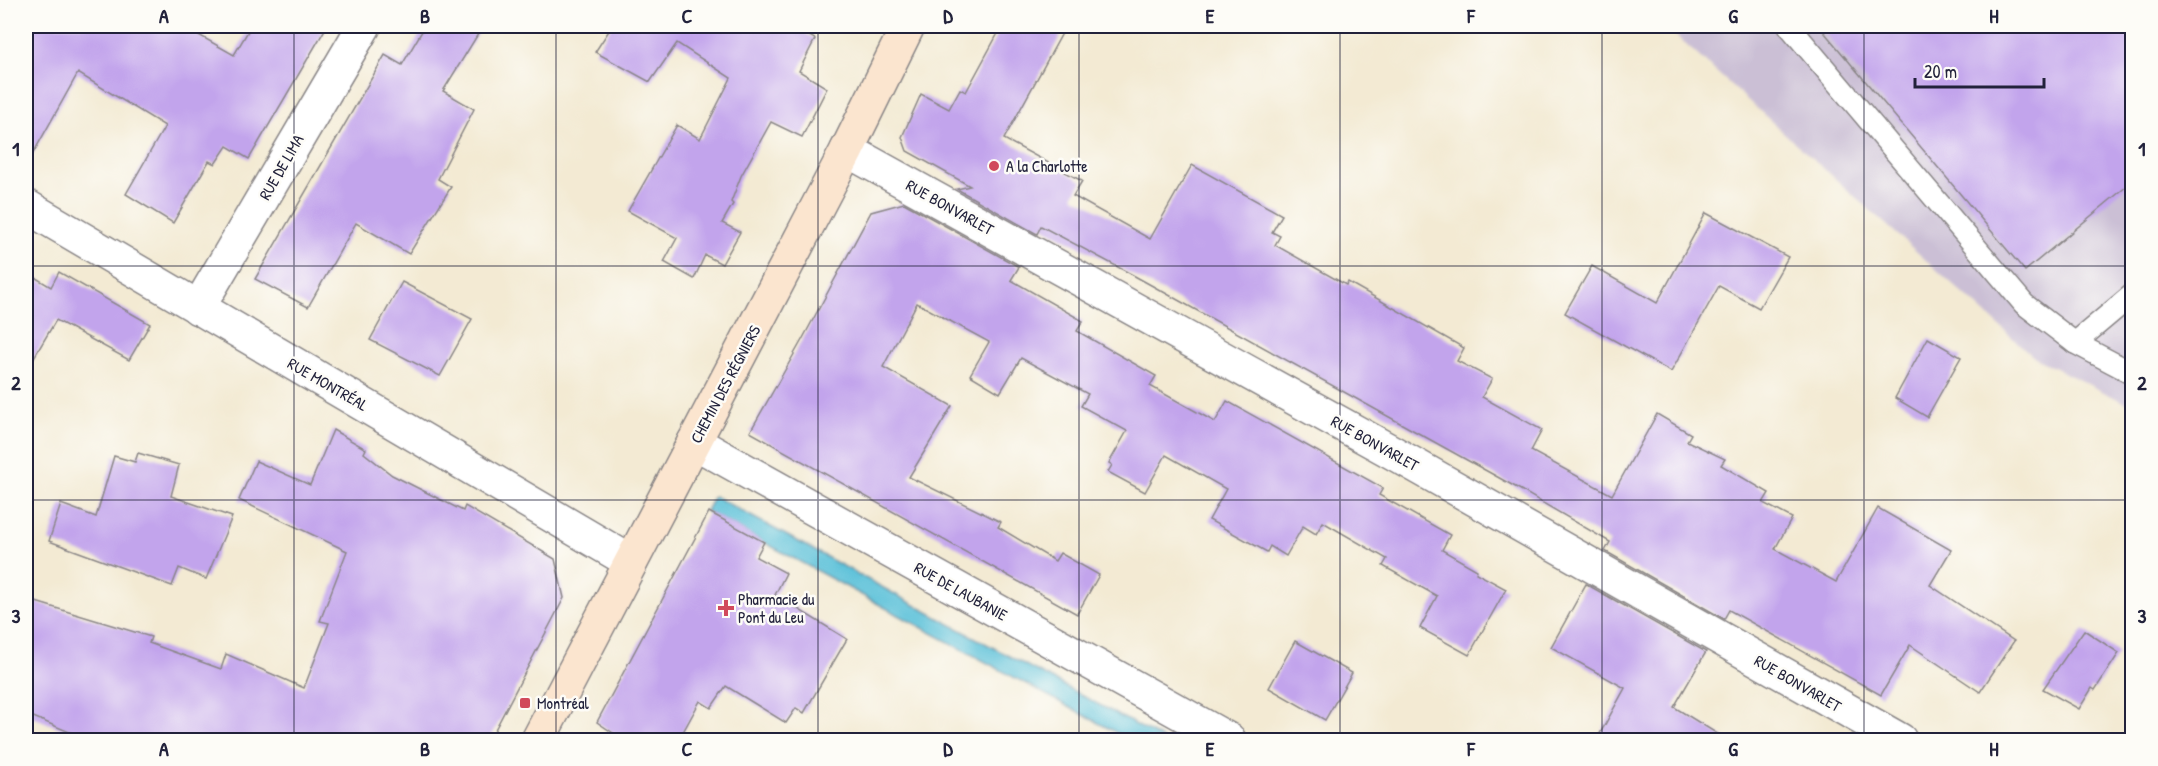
<svg xmlns="http://www.w3.org/2000/svg" width="2158" height="766" viewBox="0 0 2158 766" font-family="'Patrick Hand',sans-serif">
	<rect width="100%" height="100%" fill="#fdfcf7"/>
	<filter id="ink" filterUnits="userSpaceOnUse"><feTurbulence type="fractalNoise" baseFrequency=".0167" numOctaves="2"/><feDisplacementMap in="SourceGraphic" scale="12" xChannelSelector="R" yChannelSelector="G"/><feConvolveMatrix kernelMatrix="1 2 1 2 8 2 1 2 1" color-interpolation-filters="sRGB"/></filter>
	<filter id="wash" filterUnits="userSpaceOnUse"><feTurbulence type="fractalNoise" baseFrequency=".008" numOctaves="4" result="noise"/><feDisplacementMap in="SourceGraphic" scale="24" xChannelSelector="R" yChannelSelector="G"/><feGaussianBlur stdDeviation="1.35" result="paint"/><feColorMatrix in="noise" values="0 0 0 0 0 0 0 0 0 0 0 0 0 0 0 0 0 1.4 0 .05"/><feComposite in="paint" operator="in"/></filter>
	<g filter="url(#wash)">
		<rect width="100%" height="100%" fill="#f3ead3"/>
		<!-- industrial -->
		<polygon fill="#cbbfd5" points="1665,26 2132,26 2132,406 2035,358"/>
		<!-- water -->
		<polygon fill="#5cc1d9" stroke="#3f728a" stroke-width="1.5" points="714,496 1164,740 1130,740 706,511"/>
		<g id="blocks">
			<!-- building -->
			<g fill="#c2a4ec">
				<polygon points="26,26 183,26 234,55 251,26 327,26 249,159 227,146 215,164 209,161 173,223 126,194 165,126 78,73 26,166"/>
				<polygon points="425,26 483,26 443,91 474,109 438,179 451,187 409,254 356,223 308,307 255,279 385,55 402,65"/>
				<polygon points="612,26 792,26 815,39 799,71 827,88 802,137 771,122 741,176 731,202 733,204 722,223 740,232 722,264 705,255 694,279 664,262 677,238 628,211 677,125 700,139 731,78 677,43 650,82 595,52"/>
				<polygon points="1002,26 1066,26 1004,139 1082,181 1073,196 1150,239 1192,165 1282,215 1272,232 1280,236 1275,245 1346,285 1348,282 1464,348 1457,361 1492,379 1482,397 1542,430 1531,451 1612,495 1657,414 1691,434 1687,441 1725,459 1721,465 1769,493 1763,503 1792,518 1775,549 1836,582 1878,508 1951,550 1930,585 2014,641 1980,692 1910,645 1881,695 1729,610 1724,619 1605,551 1610,542 1512,485 1131,274 1041,226 1037,234 957,189 970,186 907,151 902,137 921,94 949,109 960,89 966,92"/>
				<polygon points="1819,26 2133,26 2133,181 2025,271"/>
				<polygon points="904,203 1019,267 1011,280 1083,321 1077,331 1156,376 1150,386 1215,422 1227,401 1383,488 1379,495 1450,535 1442,550 1477,570 1476,573 1506,589 1469,655 1420,628 1437,596 1383,566 1387,559 1323,522 1316,534 1303,526 1286,556 1270,546 1267,552 1209,520 1226,489 1166,455 1145,492 1108,472 1112,465 1109,463 1127,431 1081,406 1088,394 1021,358 1000,393 970,375 989,342 917,303 883,367 952,406 909,477 1001,522 998,527 1055,561 1060,553 1099,575 1077,614 750,432 802,340 871,212"/>
				<polygon points="1706,213 1788,257 1759,308 1719,286 1671,372 1565,313 1592,266 1657,303"/>
				<polygon points="26,272 51,287 59,272 150,324 129,360 56,320 26,371"/>
				<polygon points="402,282 472,319 440,376 370,340"/>
				<polygon points="1928,338 1961,357 1927,417 1895,398"/>
				<polygon points="333,430 366,449 364,453 392,475 463,511 465,506 555,559 564,598 489,741 91,741 26,714 26,599 151,637 149,643 221,669 226,654 304,688 329,623 320,621 347,551 239,500 256,461 310,485"/>
				<polygon points="138,453 179,465 171,496 232,517 206,579 179,568 172,586 49,541 61,504 96,517 114,456 135,462"/>
				<polygon points="709,512 764,542 756,557 786,573 775,595 847,639 804,713 796,708 786,723 726,686 711,708 700,701 678,741 625,741 597,722"/>
				<polygon points="1586,584 1706,652 1674,707 1729,741 1596,741 1625,688 1551,647"/>
				<polygon points="2084,630 2119,653 2095,690 2092,688 2079,709 2043,689"/>
				<polygon points="1295,641 1352,673 1325,720 1269,688"/>
			</g>
		</g>
	</g>
	<g filter="url(#ink)">
		<use href="#blocks" fill-opacity="0" stroke="#8a8687" stroke-width="1.5"/>
		<g fill="none" stroke-linecap="round" stroke-linejoin="round">
			<!-- lane casing -->
			<g stroke="#8a8687" stroke-width="24">
				<g id="lane">
					<polyline points="1789,26 2024,304 2075,343 2132,373"/>
					<polyline points="2075,343 2132,295"/>
				</g>
			</g>
			<!-- street casing -->
			<g stroke="#8a8687" stroke-width="36">
				<g id="street">
					<polyline points="847,150 1390,451 1900,740"/>
					<polyline points="26,206 631,562"/>
					<polyline points="198,308 364,26"/>
					<polyline points="694,442 1229,740"/>
				</g>
			</g>
			<!-- secondary casing -->
			<g stroke="#8a8687" stroke-width="36">
				<polyline id="secondary" points="538,740 847,150 908,26"/>
			</g>
			<!-- lane -->
			<use href="#lane" stroke="#fff" stroke-width="21"/>
			<!-- street -->
			<use href="#street" stroke="#fff" stroke-width="33"/>
			<!-- secondary -->
			<use href="#secondary" stroke="#fbe5cf" stroke-width="33"/>
		</g>
	</g>
	<!-- grid -->
	<path fill="none" stroke="#22223b" stroke-width="1.5" stroke-opacity="0.55" d="M294 26V740M556 26V740M818 26V740M1079 26V740M1340 26V740M1602 26V740M1864 26V740M26 266H2132M26 500H2132"/>
	<!-- markers -->
	<g fill="#d1495b" stroke="#fdfcf7" stroke-width="2">
		<circle cx="994" cy="166" r="6"/>
		<path d="M723 599h6v6h6v6h-6v6h-6v-6h-6v-6h6z"/>
		<rect x="519" y="697" width="12" height="12" rx="3"/>
	</g>
	<g text-anchor="middle" dominant-baseline="central" stroke-width="5" stroke-linejoin="round" paint-order="stroke">
		<!-- poi labels -->
		<g font-size="16" fill="#22223b" stroke="#fdfcf7" text-anchor="start">
			<text x="1006" y="166">A la Charlotte</text>
			<text x="738" y="599">Pharmacie du<tspan x="738" dy="18">Pont du Leu</tspan></text>
			<text x="537" y="703">Montréal</text>
		</g>
		<!-- street labels -->
		<g font-size="16" fill="#22223b" stroke="#fdfcf7">
			<text transform="translate(281 167) rotate(-60)">RUE DE LIMA</text>
			<text transform="translate(950 207) rotate(29)">RUE BONVARLET</text>
			<text transform="translate(328 384) rotate(30)">RUE MONTRÉAL</text>
			<text transform="translate(725 384) rotate(-62)">CHEMIN DES RÉGNIERS</text>
			<text transform="translate(1375 443) rotate(29)">RUE BONVARLET</text>
			<text transform="translate(961 591) rotate(29)">RUE DE LAUBANIE</text>
			<text transform="translate(1798 683) rotate(30)">RUE BONVARLET</text>
		</g>
	</g>
	<!-- margin -->
	<rect width="2158" height="766" fill="none" stroke="#fdfcf7" stroke-width="66"/>
	<!-- scale -->
	<path d="M1915 78v9h129v-9" fill="none" stroke="#22223b" stroke-width="3"/>
	<text x="1924" y="78" font-size="18" fill="#22223b" stroke="#fdfcf7" stroke-width="4.5" paint-order="stroke">20 m</text>
	<rect x="33" y="33" width="2092" height="700" fill="none" stroke="#22223b" stroke-width="2"/>
	<g font-size="20" text-anchor="middle" font-weight="bold" fill="#22223b">
		<text x="164" y="23">A</text>
		<text x="425" y="23">B</text>
		<text x="687" y="23">C</text>
		<text x="948" y="23">D</text>
		<text x="1210" y="23">E</text>
		<text x="1471" y="23">F</text>
		<text x="1733" y="23">G</text>
		<text x="1994" y="23">H</text>
		<text x="16" y="156">1</text>
		<text x="2142" y="156">1</text>
		<text x="16" y="390">2</text>
		<text x="2142" y="390">2</text>
		<text x="16" y="623">3</text>
		<text x="2142" y="623">3</text>
		<text x="164" y="756">A</text>
		<text x="425" y="756">B</text>
		<text x="687" y="756">C</text>
		<text x="948" y="756">D</text>
		<text x="1210" y="756">E</text>
		<text x="1471" y="756">F</text>
		<text x="1733" y="756">G</text>
		<text x="1994" y="756">H</text>
	</g>
</svg>
